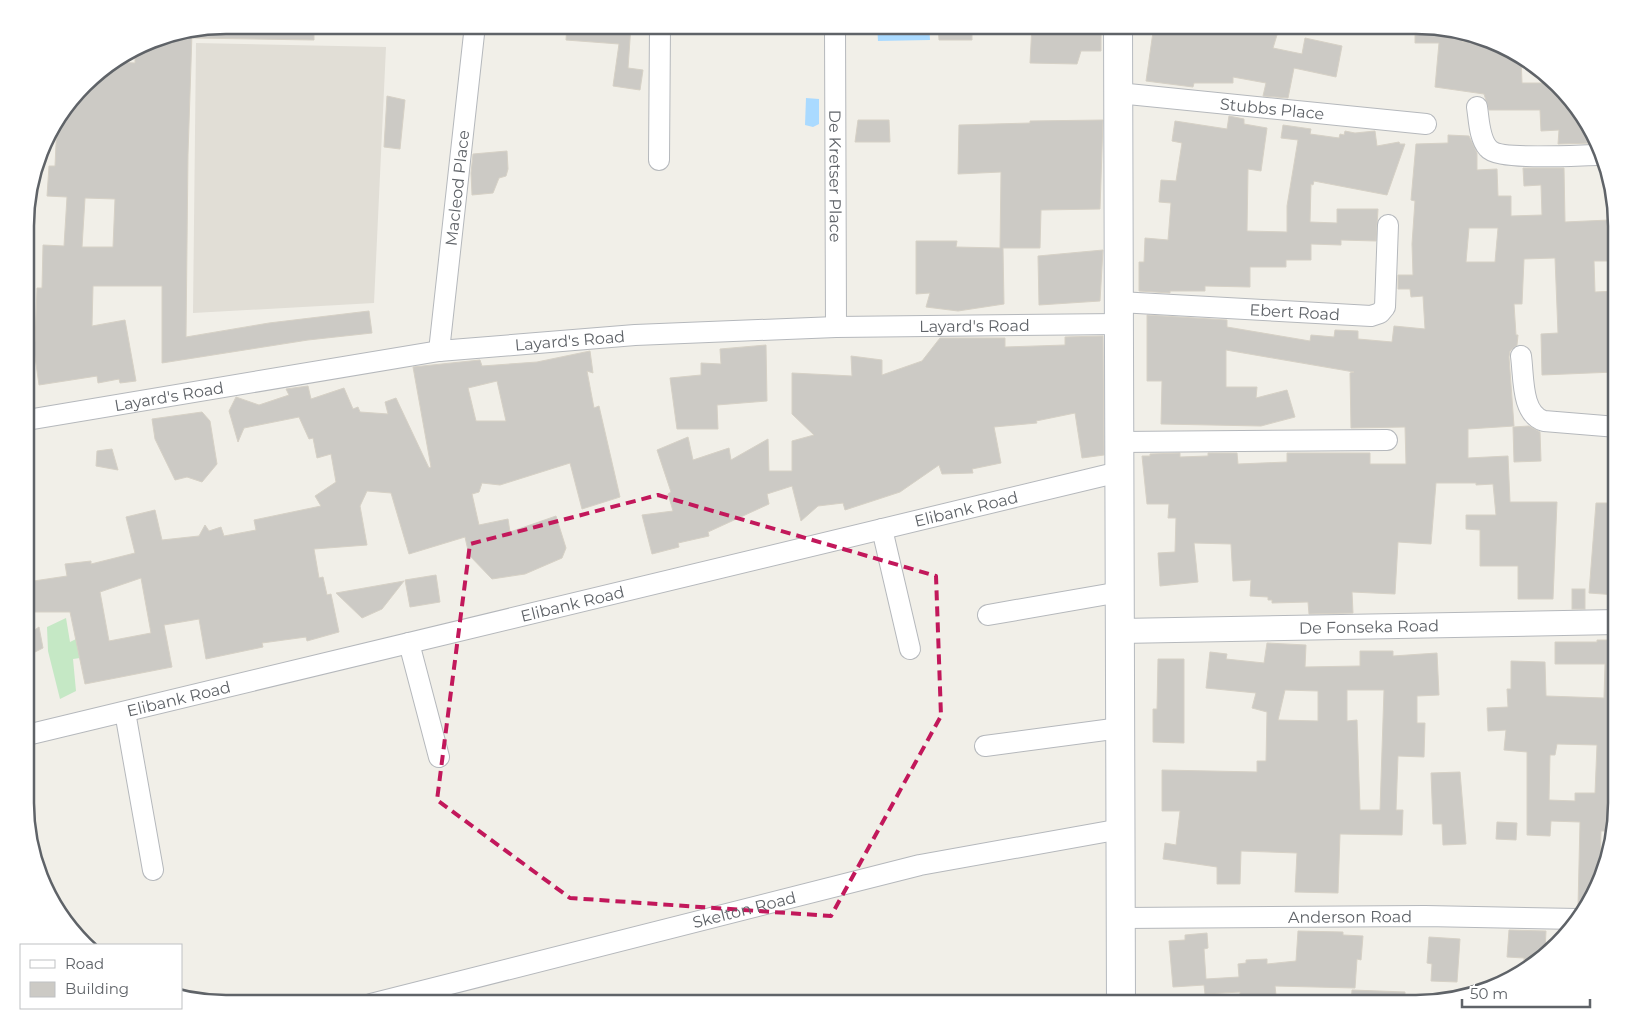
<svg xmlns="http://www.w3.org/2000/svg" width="1642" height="1029" viewBox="0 0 1642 1029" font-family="Montserrat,sans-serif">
	<rect width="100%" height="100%" fill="#f1efe8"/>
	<!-- education -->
	<polygon fill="#e1ded6" points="196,43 386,47 374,303 193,313"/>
	<!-- green -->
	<polygon fill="#c5e8c5" points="66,618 70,642 76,639 80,658 73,659 76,691 60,699 48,651 47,627"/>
	<!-- water -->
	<g fill="#aadaff">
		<polygon points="877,25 929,25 930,40 878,41"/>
		<polygon points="806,98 819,99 819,124 813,127 805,125"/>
	</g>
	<!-- building -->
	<g fill="#cccac5" stroke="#d6d1c6" fill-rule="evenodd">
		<path d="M226 25H314V40L193 38 192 33 188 154 186 337 269 323 369 311 372 333 308 340 162 363V286H93L92 326 125 320 136 381 120 383 119 379 98 383 97 376 39 385 33 343 35 342 37 288H42L43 245 64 246 67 197 47 196 49 166H55L57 122 93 75 114 62 135 63V49L149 40ZM85 198 115 199 113 247H82Z"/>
		<polygon points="567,25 631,25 628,68 643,70 640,90 613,86 619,44 566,40"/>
		<polygon points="938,25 972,25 972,40 939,40"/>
		<polygon points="1032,25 1079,25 1079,33 1101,33 1101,51 1081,51 1077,64 1030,63"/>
		<polygon points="1154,25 1280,25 1273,48 1302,54 1305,38 1342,46 1336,77 1294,68 1288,98 1263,96 1266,83 1233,77 1233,83 1194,83 1193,87 1146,81"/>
		<polygon points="1415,25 1458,31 1457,34 1463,35 1462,42 1489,41 1521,56 1522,83 1550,83 1590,126 1595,143 1558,144 1559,130 1541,131 1540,110 1489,110 1484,94 1435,87 1439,43 1415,43"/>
		<polygon points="387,96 405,100 400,149 384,147"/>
		<polygon points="1229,116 1244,119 1244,124 1267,128 1261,171 1248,169 1247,231 1287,232 1287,206 1298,140 1281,138 1283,125 1311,129 1310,134 1339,138 1340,134 1344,135 1345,131 1355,133 1375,131 1377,146 1399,142 1400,144 1405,144 1387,195 1314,181 1313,185 1311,184 1310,222 1337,223 1337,209 1378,209 1376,241 1341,240 1341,245 1311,244 1311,260 1286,260 1286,267 1250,267 1250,287 1205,286 1205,291 1170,291 1170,293 1139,291 1139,262 1144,262 1145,238 1168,240 1171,203 1159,202 1161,180 1176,181 1182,143 1172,141 1175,121 1227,129"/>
		<polygon points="858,120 889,120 890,142 855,142"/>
		<polygon points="1103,120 1100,209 1041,210 1040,248 1003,248 1004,304 958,311 926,307 930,293 916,294 916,241 957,241 956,247 1000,248 1001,172 958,174 959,125 1030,123 1030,121"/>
		<path d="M1448 135 1469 136 1477 153V170L1497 169 1498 196H1511V216L1542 215 1541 185 1524 186 1523 168H1564L1565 222 1609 220 1610 261H1594L1595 292 1617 291V323H1612L1614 372 1542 375 1541 334 1558 333 1555 258 1524 259 1522 304H1514L1516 335H1518L1517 345 1510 351 1509 357 1514 426 1468 429V458L1508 456 1510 502H1557L1553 599H1518V566H1480V530L1466 529V515H1496L1493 484 1476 485V483H1436L1431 544 1398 542 1395 594 1352 592 1353 613 1309 614 1308 602 1272 603V600H1268V597L1250 596 1251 580 1233 581 1231 544 1194 543 1198 582 1160 586 1158 553 1175 552 1176 518H1168L1169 504H1147L1142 456H1150V454L1180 453V457L1208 456V453H1237L1238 464 1287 462V453H1370V464H1406L1405 427 1351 428 1350 373 1354 372 1226 350V387H1257L1256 398 1287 390 1295 417 1261 426 1161 424 1162 381H1147V315L1227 320V327L1310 341 1311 335 1334 337 1335 330 1358 331V339L1392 342 1394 326 1425 329 1423 296 1411 297 1410 289H1398V275H1413L1412 244 1415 201 1411 200 1416 144 1448 143ZM1469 228H1498L1495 262H1466Z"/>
		<polygon points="507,151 508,169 506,176 499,178 493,193 472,195 471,173 473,154"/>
		<polygon points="1103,250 1100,301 1039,305 1038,256"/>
		<polygon points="1103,336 1104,455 1082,458 1075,413 1036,421 1037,423 994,427 1001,463 972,469 973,473 942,474 939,465 900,492 845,510 843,503 818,506 801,521 792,486 767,494 769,504 708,532 709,536 678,543 679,547 652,554 642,515 673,511 668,494 671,492 657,450 688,437 693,460 729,448 731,460 768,439 769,471 792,471 792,441 814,435 792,414 792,373 852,376 851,356 882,360 882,375 922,361 940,338 1005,338 1005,347 1065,345 1065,337"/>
		<polygon points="766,345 767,401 717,405 718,429 677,429 670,378 701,375 701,363 721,364 720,349"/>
		<path d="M590 351 593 373 587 371 594 408 599 406 620 497 582 509 570 463 500 485 482 483 479 492 472 494 479 525 508 519 510 532 556 516 566 548 562 558 525 574 492 579 469 555 465 537 409 554 391 493 367 491 360 506 367 545 314 549 319 578 323 577 327 595 331 594 339 632 307 641 306 637 262 643 263 647 206 659 199 619 164 625 172 667 85 684 70 612H27V582L67 576 65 564 91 561V564L135 553 126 517 155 510 162 540 199 536 205 525 209 531 221 527 224 536 256 530 254 520 321 506 315 496 336 482 331 454 317 458 313 438 309 439 299 417 244 428 238 442 229 411 236 397 259 405 289 395 286 389 308 386 311 399 344 388 353 409 358 407 360 412 388 414 385 402 396 398 429 468 431 467 413 367 480 360 482 366 537 362ZM497 381 506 421H476L468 388ZM141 578 151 633 109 641 100 592Z"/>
		<polygon points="202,412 210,421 217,464 202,482 187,477 175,480 155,439 152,419"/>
		<polygon points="1529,426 1540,432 1541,461 1514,462 1513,427"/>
		<polygon points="112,449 118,470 96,466 97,451"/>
		<polygon points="1596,503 1617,503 1617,595 1589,593"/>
		<polygon points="436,575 440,602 410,607 405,580"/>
		<polygon points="404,581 382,609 362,618 336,593"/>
		<rect x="1572" y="589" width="13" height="20"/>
		<polygon points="39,627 43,648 27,656 27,635"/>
		<path d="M1597 640H1615L1617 741 1611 831H1601L1600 870H1605L1585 910 1578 907 1580 822 1551 821 1550 836 1527 835V752L1504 750 1506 730 1488 731 1487 708 1508 707 1507 689H1511V661L1545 662 1546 696 1604 698 1605 664H1555V642H1597ZM1557 744 1597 745 1595 793H1575V801L1549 800 1550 755H1555Z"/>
		<path d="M1267 643 1306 645 1305 667 1360 666V651H1393V656L1437 653 1439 695 1417 696V723H1425L1424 757 1398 756 1396 810H1403L1402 835 1340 834 1338 893 1295 892 1297 853 1241 851 1240 884H1217V867L1163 859 1165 843 1176 845 1180 811H1162V770L1257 772V761H1266L1267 712 1252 708 1256 693 1206 688 1210 652 1227 654 1226 659 1264 663ZM1285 690 1318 691V721L1278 720ZM1347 690H1384L1380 810H1360L1357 720 1347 721Z"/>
		<polygon points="1158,659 1184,659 1184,743 1153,742 1153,709 1157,709"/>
		<polygon points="1460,772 1466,844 1443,845 1442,824 1433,824 1431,773"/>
		<polygon points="1497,822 1517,823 1516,840 1496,839"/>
		<polygon points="1509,930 1546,931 1545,951 1524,970 1524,958 1507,957"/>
		<polygon points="1298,931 1343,932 1343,935 1363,936 1361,960 1357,959 1355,988 1275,986 1277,1004 1240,1004 1240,992 1205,994 1204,985 1173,987 1169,941 1185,940 1185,935 1207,933 1208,948 1204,949 1206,979 1239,977 1238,964 1246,963 1246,960 1267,959 1267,964 1296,961"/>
		<polygon points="1429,937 1460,939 1457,982 1431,981 1432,964 1427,963"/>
		<polygon points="1352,990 1405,992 1405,1004 1351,1004"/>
	</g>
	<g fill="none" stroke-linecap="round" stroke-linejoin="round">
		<!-- minor casing -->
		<g stroke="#b5b8bc" stroke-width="22">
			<g id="minor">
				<path id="s1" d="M835 25 836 327"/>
				<path id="s2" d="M1118 93 1426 124"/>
				<path d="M1477 107C1479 119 1479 138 1488 148 1498 161 1579 155 1599 155"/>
				<polyline points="659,160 660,25"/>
				<path id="s3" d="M1119 302 1371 316 1380 313 1385 307 1388 225"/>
				<path id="s4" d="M439 351 475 25"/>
				<path d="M1521 356C1524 377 1521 414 1544 421L1617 427"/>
				<path id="s5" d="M27 420 439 351 635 335 836 327 1119 324"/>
				<polyline points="1119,442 1387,440"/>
				<polyline points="882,529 910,649"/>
				<polyline points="988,615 1120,592"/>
				<polyline points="409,643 439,757"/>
				<polyline points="125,712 153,870"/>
				<path id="s6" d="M27 735 1119 472"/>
				<polyline points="985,746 1120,728"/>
				<path id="s7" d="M1121 918 1425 916 1578 919"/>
				<path id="s8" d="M371 1004 920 865 1121 829"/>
			</g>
		</g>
		<!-- tertiary casing -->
		<g stroke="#b5b8bc" stroke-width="26">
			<g id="tertiary">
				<path id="s9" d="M1120 631 1617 622"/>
			</g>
		</g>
		<!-- secondary casing -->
		<g stroke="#b6babf" stroke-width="30">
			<polyline id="secondary" points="1118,25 1121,1004"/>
		</g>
		<!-- minor -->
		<use href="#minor" stroke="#fff" stroke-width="20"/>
		<!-- tertiary -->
		<use href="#tertiary" stroke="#fff" stroke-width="24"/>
		<!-- secondary -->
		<use href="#secondary" stroke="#fff" stroke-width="28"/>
	</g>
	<!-- marked area -->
	<path fill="none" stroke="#c2185b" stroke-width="4" stroke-dasharray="10 6" stroke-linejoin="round" d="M658 495 936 576 941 716 831 916 570 898 437 800 470 544Z"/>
	<g text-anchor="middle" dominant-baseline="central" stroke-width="4.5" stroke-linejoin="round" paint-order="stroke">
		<!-- street labels -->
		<g font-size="16" fill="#5f6368" stroke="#fff">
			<text stroke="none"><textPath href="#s2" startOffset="155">Stubbs Place</textPath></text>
			<text stroke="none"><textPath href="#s1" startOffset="151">De Kretser Place</textPath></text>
			<text stroke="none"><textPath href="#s4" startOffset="164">Macleod Place</textPath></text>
			<text stroke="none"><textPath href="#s3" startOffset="176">Ebert Road</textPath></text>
			<text stroke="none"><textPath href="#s5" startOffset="954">Layard's Road</textPath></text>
			<text stroke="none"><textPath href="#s5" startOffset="549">Layard's Road</textPath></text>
			<text stroke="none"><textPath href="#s5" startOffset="144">Layard's Road</textPath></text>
			<text stroke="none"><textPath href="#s6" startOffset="966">Elibank Road</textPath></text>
			<text stroke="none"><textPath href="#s6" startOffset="561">Elibank Road</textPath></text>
			<text stroke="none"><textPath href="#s9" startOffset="249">De Fonseka Road</textPath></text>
			<text stroke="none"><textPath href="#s6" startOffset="156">Elibank Road</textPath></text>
			<text stroke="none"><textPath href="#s8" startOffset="385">Skelton Road</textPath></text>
			<text stroke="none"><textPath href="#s7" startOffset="229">Anderson Road</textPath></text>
		</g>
	</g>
	<!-- crop -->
	<path d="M0 0H1642V1029H0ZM226 34H1416A192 192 0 0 1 1608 226V803A192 192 0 0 1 1416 995H226A192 192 0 0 1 34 803V226A192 192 0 0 1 226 34Z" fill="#fff" fill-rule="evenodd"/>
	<path fill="none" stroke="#5f6368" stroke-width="2.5" d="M226 34H1416A192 192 0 0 1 1608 226V803A192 192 0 0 1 1416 995H226A192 192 0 0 1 34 803V226A192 192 0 0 1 226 34Z"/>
	<!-- legend -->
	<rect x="20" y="944" width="162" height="65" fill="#ffffff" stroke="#bfc1c3"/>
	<rect x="30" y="960" width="25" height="8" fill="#ffffff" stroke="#bfc1c3"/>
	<text x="65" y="969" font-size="15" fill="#5f6368">Road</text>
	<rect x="30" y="982" width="25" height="15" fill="#cccac5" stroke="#bfc1c3"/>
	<text x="65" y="994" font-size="15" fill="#5f6368">Building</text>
	<!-- scale -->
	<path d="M1462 999v8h128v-8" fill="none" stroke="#5f6368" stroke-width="2.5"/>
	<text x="1470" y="999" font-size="15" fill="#5f6368" stroke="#ffffff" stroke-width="4" paint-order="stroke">50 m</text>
</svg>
